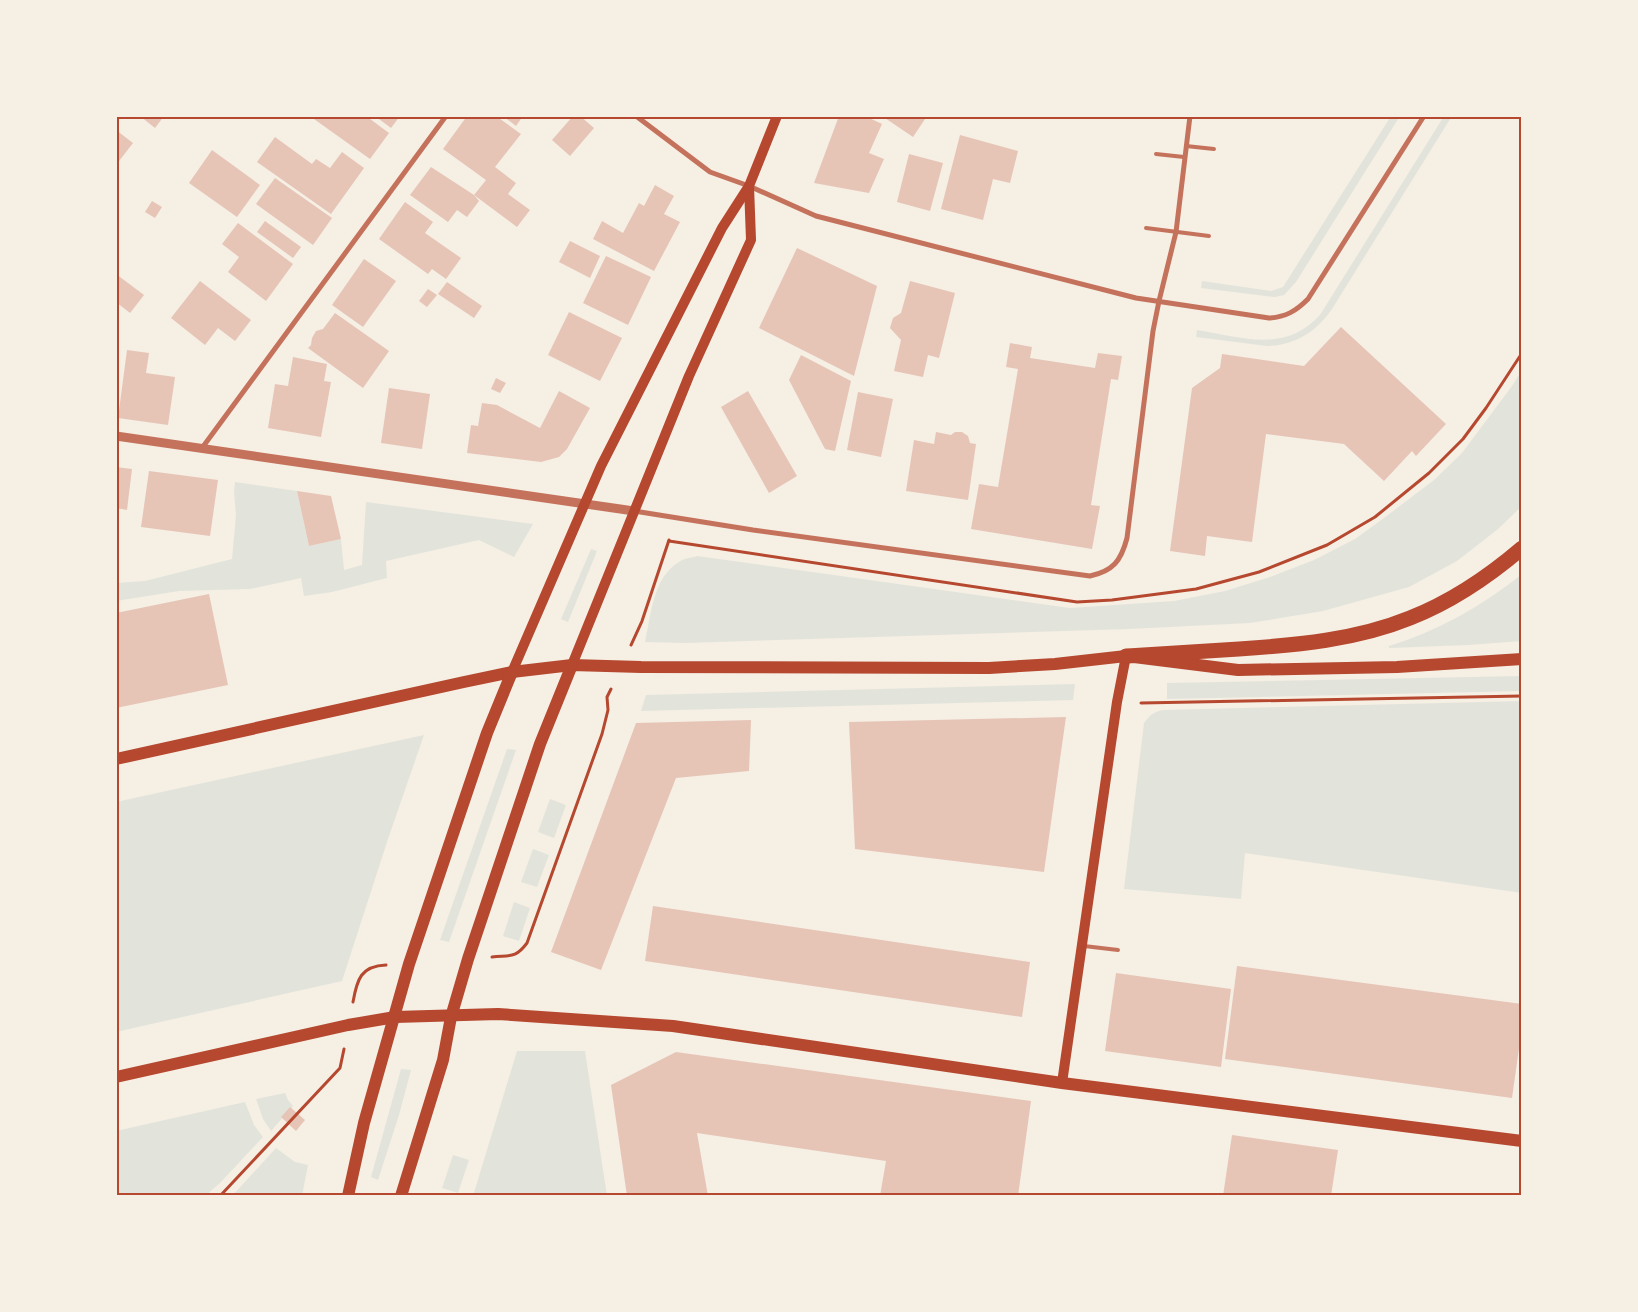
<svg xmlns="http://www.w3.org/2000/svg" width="1638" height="1312" viewBox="0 0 1638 1312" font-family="'Roboto Condensed',sans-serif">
	<rect width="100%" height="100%" fill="#f6efe4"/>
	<!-- green -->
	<g fill="#e2e4dc">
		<polygon points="1391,116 1400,116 1296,282 1284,295 1275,297 1201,288 1202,281 1271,291 1283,287"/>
		<path d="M1444 116H1452L1332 309C1316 332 1296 345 1267 346L1196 337 1197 330C1242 337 1284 354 1320 315Z"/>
		<path d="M1522 370V506L1498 529 1457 561 1409 587 1323 611 1250 623 1129 629 685 643 645 642C651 615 653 577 679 562 684 558 691 558 697 556L1070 608 1174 601 1225 591 1270 577 1314 560 1355 539 1384 518 1434 480 1462 453 1512 386Z"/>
		<polygon points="235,482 297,491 309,546 341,539 344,570 362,565 366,502 533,524 514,557 479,540 386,561 387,578 332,592 304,596 301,578 250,589 179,591 116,601 116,583 145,581 232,559 236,515 234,492"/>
		<polygon points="591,549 597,551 568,622 561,619"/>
		<path d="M1522 574V641L1468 645 1389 648V646C1438 631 1482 606 1522 574Z"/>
		<polygon points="1522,676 1522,691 1167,699 1167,683"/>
		<polygon points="1075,684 1073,700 641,711 646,695"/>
		<path d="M1522 701V893L1245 853 1241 899 1124 889 1144 723C1150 715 1153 712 1163 710Z"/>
		<polygon points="424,735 388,839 342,981 116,1032 116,802"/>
		<polygon points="507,749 516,750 449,942 440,940"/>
		<polygon points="550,799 566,805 554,838 538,832"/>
		<polygon points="533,849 549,855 537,887 521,882"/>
		<polygon points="514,902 530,908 519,941 503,936"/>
		<polygon points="517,1051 585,1051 607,1196 473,1196"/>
		<polygon points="401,1069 411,1070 399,1115 378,1180 371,1177"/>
		<polygon points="285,1093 288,1100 293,1106 271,1131 263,1119 256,1099"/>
		<polygon points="245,1102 254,1125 263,1137 220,1183 205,1196 116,1196 116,1131"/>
		<polygon points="276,1148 295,1162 308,1165 302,1196 232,1196"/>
		<polygon points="453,1155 469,1160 458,1193 442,1188"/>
	</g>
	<!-- building -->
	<g fill="#e6c5b7">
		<polygon points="140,116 164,116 155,128"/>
		<polygon points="316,116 366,116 389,133 370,159 314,119"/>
		<polygon points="375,116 400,116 391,128"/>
		<polygon points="467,116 496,116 521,134 495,167 516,183 508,194 530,210 517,227 474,195 486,180 443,149"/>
		<polygon points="503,116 523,116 516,126"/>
		<polygon points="573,116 580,116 594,128 570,156 552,140"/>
		<polygon points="839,116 865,116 882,124 869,153 884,159 869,193 814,183"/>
		<polygon points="882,116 927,116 913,137"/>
		<polygon points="116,130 133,143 116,165"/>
		<polygon points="960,135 1018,151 1010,183 993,179 983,220 941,209"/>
		<polygon points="275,137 312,164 316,159 330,168 342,152 364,168 331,214 257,162"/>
		<polygon points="212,150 260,185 237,217 189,183"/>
		<polygon points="909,154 943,163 930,211 897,202"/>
		<polygon points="431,167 474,195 479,201 467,217 457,210 448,222 410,195"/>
		<polygon points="275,178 332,218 313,245 256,204"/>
		<polygon points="655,185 674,196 664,214 680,222 654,271 593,239 602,221 623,233 639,203 644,206"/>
		<polygon points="152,201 162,207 155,218 145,212"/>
		<polygon points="405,202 433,222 425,233 461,258 446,279 432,269 428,274 379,239"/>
		<polygon points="265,221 301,247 293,258 257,232"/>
		<polygon points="238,223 293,264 266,301 228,272 239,257 222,244"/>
		<polygon points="570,241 600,256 590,278 559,262"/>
		<polygon points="797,248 877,286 854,376 759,328"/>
		<polygon points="606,256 651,277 628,325 583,303"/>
		<polygon points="364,259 396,281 363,327 332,305"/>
		<polygon points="116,274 144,295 130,313 116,302"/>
		<polygon points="200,281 251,320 235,341 218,328 205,345 171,318"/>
		<polygon points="910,281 955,293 939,358 928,355 923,377 894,371 901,340 890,328 893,318 901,313"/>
		<polygon points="447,282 482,306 474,318 438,294"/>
		<polygon points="428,289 437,295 427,307 419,301"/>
		<polygon points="569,312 622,338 600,381 548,355"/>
		<polygon points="335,313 389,351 363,388 308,348 311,345 312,338 316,331 323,329"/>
		<polygon points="1341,327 1446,424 1416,456 1412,451 1384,481 1344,444 1266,434 1252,542 1207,536 1205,556 1170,551 1192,388 1220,368 1222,354 1304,366"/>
		<polygon points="1010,343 1032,347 1030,358 1095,368 1098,353 1122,356 1118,380 1111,379 1091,505 1100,506 1092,549 971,529 979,484 998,487 1018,369 1006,367"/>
		<polygon points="127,350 149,353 146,373 175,377 168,425 118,418"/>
		<polygon points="801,355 851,381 835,451 825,449 789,380"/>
		<polygon points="293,357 327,364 324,381 331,382 321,437 268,428 275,384 288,386"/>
		<polygon points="496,378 506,383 500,393 491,389"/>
		<polygon points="389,388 430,394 422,449 381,443"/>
		<polygon points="559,391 590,408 567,449 559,457 541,462 467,453 471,425 478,426 482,403 497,405 540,428"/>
		<polygon points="748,391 797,476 769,493 721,407"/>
		<polygon points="858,392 893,399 881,457 847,450"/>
		<polygon points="936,432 951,435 955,432 962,432 968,436 970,443 976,444 968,500 906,491 914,440 934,444"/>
		<polygon points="116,467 132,469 127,510 116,508"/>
		<polygon points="149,471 218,480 210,536 141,527"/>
		<polygon points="297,491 331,496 341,539 309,546"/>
		<polygon points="209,594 228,685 116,708 116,613"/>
		<polygon points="1066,717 1044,872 855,849 849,722"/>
		<polygon points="751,720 749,771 676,778 601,970 551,952 636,723"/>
		<polygon points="653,906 1030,962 1022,1017 645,961"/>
		<polygon points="1237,966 1522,1004 1522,1027 1512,1098 1225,1059"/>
		<polygon points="1116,973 1231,989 1221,1067 1105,1051"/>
		<polygon points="676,1052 1031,1101 1018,1196 880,1196 886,1161 697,1133 708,1196 627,1196 611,1085"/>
		<polygon points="290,1107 305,1120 296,1131 281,1117"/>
		<polygon points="1232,1135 1338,1150 1331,1196 1223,1196"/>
	</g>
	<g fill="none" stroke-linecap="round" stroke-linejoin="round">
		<!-- path -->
		<g stroke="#b5482f" stroke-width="3">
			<polyline points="669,541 1077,602 1112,600 1196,589 1259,572 1327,545 1375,517 1429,473 1463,439 1486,408 1522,353"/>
			<polyline points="631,645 642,621 669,540"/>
			<polyline points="1141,703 1522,696"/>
			<path d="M492 957C510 955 515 959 527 943L602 734 608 710 607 697 611 689"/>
			<path d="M353 1002C357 979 361 966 386 965"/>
			<polyline points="220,1196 340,1068 344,1049"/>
		</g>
		<!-- service -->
		<g stroke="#c5725c" stroke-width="4">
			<polyline points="1186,146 1214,149"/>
			<polyline points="1156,154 1184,157"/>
			<polyline points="1146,228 1209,236"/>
			<polyline points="1084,946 1118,950"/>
		</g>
		<!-- minor -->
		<g stroke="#c5725c" stroke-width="5">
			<path d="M636 116 710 172 749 186 816 216 1136 298 1269 318C1286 317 1296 311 1308 299L1424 116"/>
			<polyline points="202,448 446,116"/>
			<path d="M634 511 753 530 1090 576C1113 571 1121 561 1127 538L1153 331 1159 301 1176 232 1190 116"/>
		</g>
		<!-- tertiary -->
		<polyline stroke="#c5725c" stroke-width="9" points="116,436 634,511"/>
		<!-- secondary -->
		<g stroke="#b5482f" stroke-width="10">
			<polyline points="572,665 689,376 751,240 749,186"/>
			<polyline points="512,672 601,466 722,228 749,186 777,116"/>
			<polyline points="1062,1083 1117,702 1126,656"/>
		</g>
		<!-- primary -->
		<g stroke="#b5482f" stroke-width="12">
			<polyline points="116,759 464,682 512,672 572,665 641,667 989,668 1055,664 1126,656 1238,670 1397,667 1522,659"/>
			<polyline points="116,1077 348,1025 395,1017 498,1014 673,1026 1062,1083 1522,1141"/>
			<polyline points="348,1196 364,1123 409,964 487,733 512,672"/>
			<polyline points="401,1196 443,1060 451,1017 468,959 540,744 572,665"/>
		</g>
		<!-- motorway -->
		<path stroke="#b5482f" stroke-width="15" d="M1126 656C1164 654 1202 651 1239 649 1297 645 1356 640 1410 618 1451 602 1488 577 1522 548"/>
	</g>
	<!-- border -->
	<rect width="1638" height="1312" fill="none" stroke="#f6efe4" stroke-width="235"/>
	<rect x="118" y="118" width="1402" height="1076" fill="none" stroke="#b5482f" stroke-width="2"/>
</svg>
